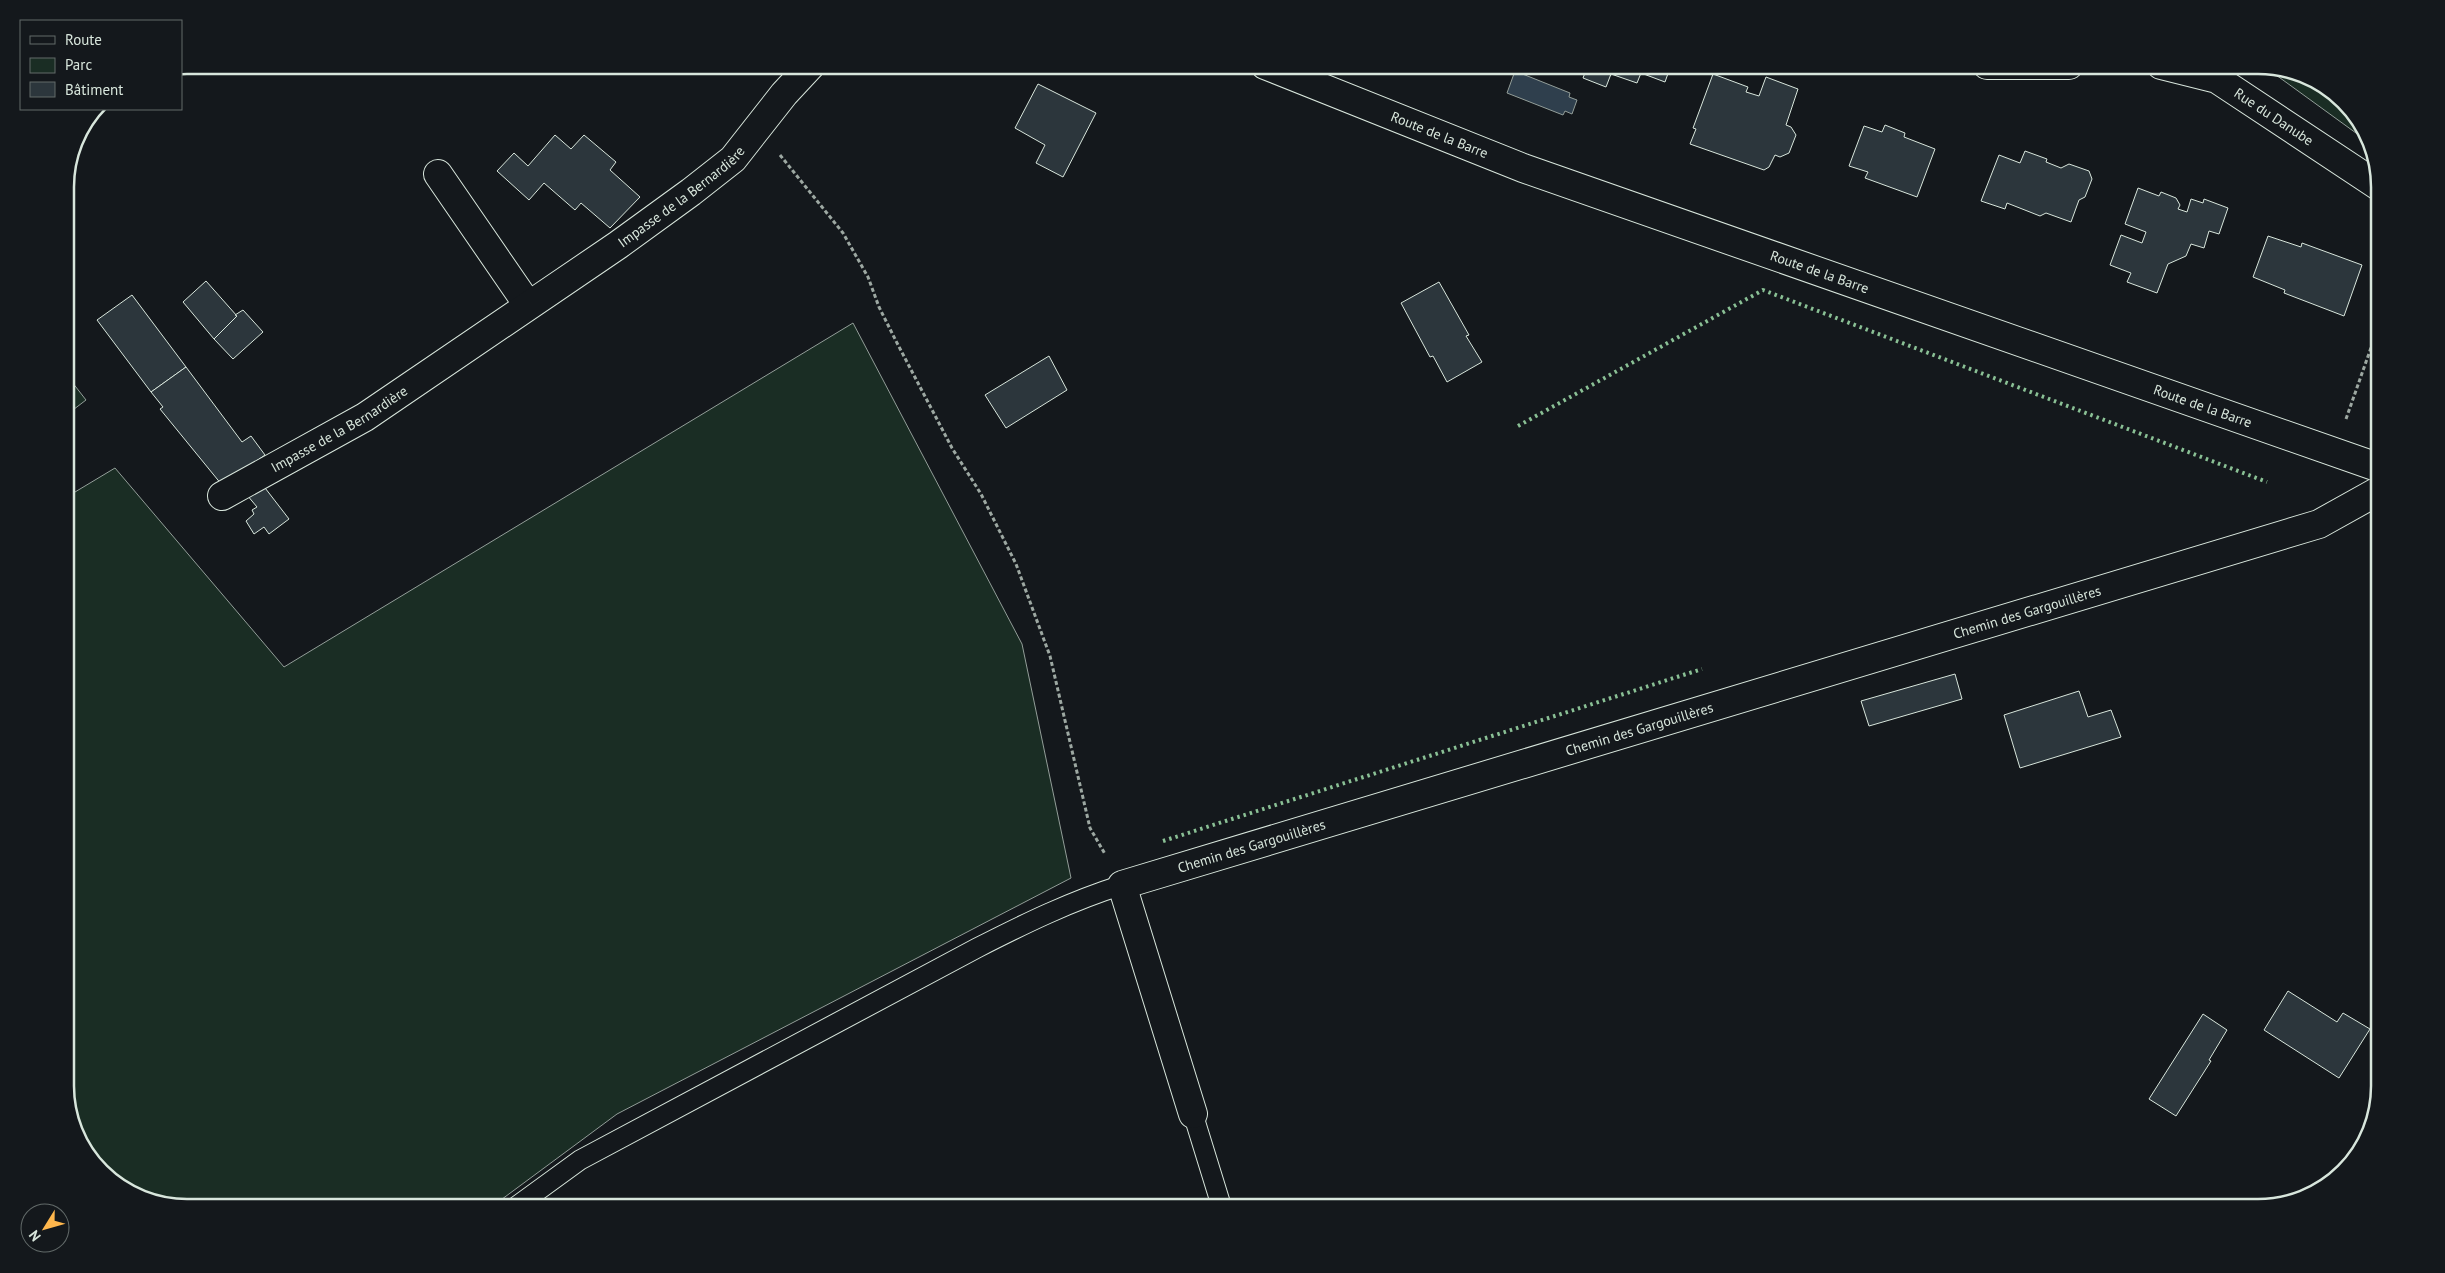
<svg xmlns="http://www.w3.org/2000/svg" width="2445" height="1273" viewBox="0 0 2445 1273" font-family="'PT Sans',sans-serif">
	<rect width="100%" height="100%" fill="#14181c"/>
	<!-- green -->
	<g fill="#1a2d24" stroke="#939e99">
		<polygon points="2265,67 2312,77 2360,119 2367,141"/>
		<polygon points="853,323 1022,644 1071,878 617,1114 490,1208 186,1208 133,1196 86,1154 65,1095 65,498 115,468 284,667"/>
		<polygon points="65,373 86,400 65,416"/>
	</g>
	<!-- water -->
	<polygon fill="#2f3f4d" stroke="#939e99" points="1515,71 1570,93 1569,97 1577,100 1572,114 1565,111 1563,115 1507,93"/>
	<!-- building -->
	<g fill="#2c363c" stroke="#d8e6dc">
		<polygon points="1588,65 1671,65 1665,82 1641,73 1637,83 1611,74 1606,87 1583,78"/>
		<polygon points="1713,74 1748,87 1746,92 1759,96 1766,77 1798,89 1786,125 1791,127 1796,135 1789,153 1780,157 1775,155 1769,167 1764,170 1690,144 1696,129 1693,128"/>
		<polygon points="1038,84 1096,113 1063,177 1036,163 1045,145 1015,128"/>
		<polygon points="1885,125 1905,133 1904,137 1935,149 1917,197 1865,178 1868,172 1849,166 1864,126 1882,132"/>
		<polygon points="555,135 571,149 584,135 616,162 610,170 640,197 610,228 581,203 575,210 544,183 529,200 497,171 514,153 528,166"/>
		<polygon points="2025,151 2047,159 2046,162 2061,168 2069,164 2089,171 2092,179 2085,197 2079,200 2071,222 2046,213 2040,216 2007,203 2005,209 1981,201 1999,155 2020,163"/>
		<polygon points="2138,188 2159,196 2161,192 2176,198 2180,205 2178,209 2187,212 2191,199 2203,203 2204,199 2228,208 2219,234 2209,231 2204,248 2191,244 2186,256 2168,264 2157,293 2127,282 2131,273 2110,265 2121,235 2142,243 2146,232 2125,224"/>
		<polygon points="2268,236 2301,247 2302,243 2362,265 2344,316 2284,293 2285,290 2253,277"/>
		<polygon points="206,281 237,316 214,339 183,302"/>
		<polygon points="1439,282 1469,335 1466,336 1482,362 1447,382 1433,356 1430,357 1401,303"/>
		<polygon points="132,295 186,367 151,392 97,320"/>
		<polygon points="243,310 263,332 233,359 214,339 237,316 235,315"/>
		<polygon points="1049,356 1067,390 1006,428 985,395"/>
		<polygon points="186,367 242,442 251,436 265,455 222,485 160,409 163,407 151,392"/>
		<polygon points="262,484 289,519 269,534 264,527 254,534 246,521 254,514 252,510 257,507 247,495"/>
		<polygon points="1955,674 1962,699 1869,726 1861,701"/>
		<polygon points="2079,691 2088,717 2111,710 2121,737 2020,768 2004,715"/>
		<polygon points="2288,991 2337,1022 2343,1013 2370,1029 2339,1078 2264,1030"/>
		<polygon points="2203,1014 2227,1030 2209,1060 2211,1061 2176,1116 2149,1099"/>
	</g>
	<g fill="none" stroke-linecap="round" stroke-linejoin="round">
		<!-- lane casing -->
		<g stroke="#d8e6dc" stroke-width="21">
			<g id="lane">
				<polyline points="1193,1114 1222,1208"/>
				<path d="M514 1208 580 1160 977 948C1024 924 1071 901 1122 885"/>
			</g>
		</g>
		<!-- street casing -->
		<g stroke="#d8e6dc" stroke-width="30">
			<g id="street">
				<path id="s1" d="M1265 65 1523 168 2380 468"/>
				<polyline points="1987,65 2069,65"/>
				<path id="s2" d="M2161 65 2217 79 2380 187"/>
				<polyline points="438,174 528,305"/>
				<path id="s3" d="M222 496 365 417 618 245 691 192 733 159 784 94 811 65"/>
				<path id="s4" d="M1193 1114 1122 885 2319 524 2380 490"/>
			</g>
		</g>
		<!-- path -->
		<g stroke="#9da8a2" stroke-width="3" stroke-dasharray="4 2.5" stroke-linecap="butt">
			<polyline points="780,155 843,233 868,277 879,307 896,341 952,448 981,494 1016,564 1050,656 1090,828 1105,854"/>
			<polyline points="2346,419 2380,322"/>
		</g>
		<!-- lane -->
		<use href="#lane" stroke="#14181c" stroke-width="19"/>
		<!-- street -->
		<use href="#street" stroke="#14181c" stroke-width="28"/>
		<!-- hedge -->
		<g stroke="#8ac095" stroke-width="4" stroke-dasharray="2.5 4" stroke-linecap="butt">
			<polyline points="1518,426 1763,290 2267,482"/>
			<polyline points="1163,841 1702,669"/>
		</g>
	</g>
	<g text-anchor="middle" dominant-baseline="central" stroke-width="4" stroke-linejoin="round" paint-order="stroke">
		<!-- street labels -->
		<g font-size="14" fill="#d8e6dc" stroke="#14181c">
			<text stroke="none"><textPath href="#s2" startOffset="126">Rue du Danube</textPath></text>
			<text stroke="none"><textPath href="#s1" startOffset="188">Route de la Barre</textPath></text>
			<text stroke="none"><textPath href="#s3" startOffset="549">Impasse de la Bernardière</textPath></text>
			<text stroke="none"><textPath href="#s1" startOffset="592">Route de la Barre</textPath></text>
			<text stroke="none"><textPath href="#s1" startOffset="998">Route de la Barre</textPath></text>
			<text stroke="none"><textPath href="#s3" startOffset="135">Impasse de la Bernardière</textPath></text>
			<text stroke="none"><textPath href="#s4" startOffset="1185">Chemin des Gargouillères</textPath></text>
			<text stroke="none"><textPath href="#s4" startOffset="780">Chemin des Gargouillères</textPath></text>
			<text stroke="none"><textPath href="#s4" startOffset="375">Chemin des Gargouillères</textPath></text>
		</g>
	</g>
	<!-- crop -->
	<path d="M0 0H2445V1273H0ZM187 74H2258A113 113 0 0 1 2371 187V1086A113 113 0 0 1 2258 1199H187A113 113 0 0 1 74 1086V187A113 113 0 0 1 187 74Z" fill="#14181c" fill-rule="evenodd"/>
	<path fill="none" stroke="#d8e6dc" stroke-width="2.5" d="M187 74H2258A113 113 0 0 1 2371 187V1086A113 113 0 0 1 2258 1199H187A113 113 0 0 1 74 1086V187A113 113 0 0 1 187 74Z"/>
	<!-- legend -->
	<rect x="20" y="20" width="162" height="90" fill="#14181c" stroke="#626a69"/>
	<rect x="30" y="36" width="25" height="8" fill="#14181c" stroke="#626a69"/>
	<text x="65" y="45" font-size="15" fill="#d8e6dc">Route</text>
	<rect x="30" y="58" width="25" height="15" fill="#1a2d24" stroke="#626a69"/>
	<text x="65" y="70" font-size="15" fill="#d8e6dc">Parc</text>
	<rect x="30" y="82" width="25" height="15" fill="#2c363c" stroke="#626a69"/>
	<text x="65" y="95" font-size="15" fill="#d8e6dc">Bâtiment</text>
	<!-- north arrow -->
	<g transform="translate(45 1228) rotate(233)"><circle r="24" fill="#14181c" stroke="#626a69"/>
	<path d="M0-4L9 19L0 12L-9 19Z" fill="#ffb74d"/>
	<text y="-8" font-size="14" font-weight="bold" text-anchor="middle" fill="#d8e6dc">N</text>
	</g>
</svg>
